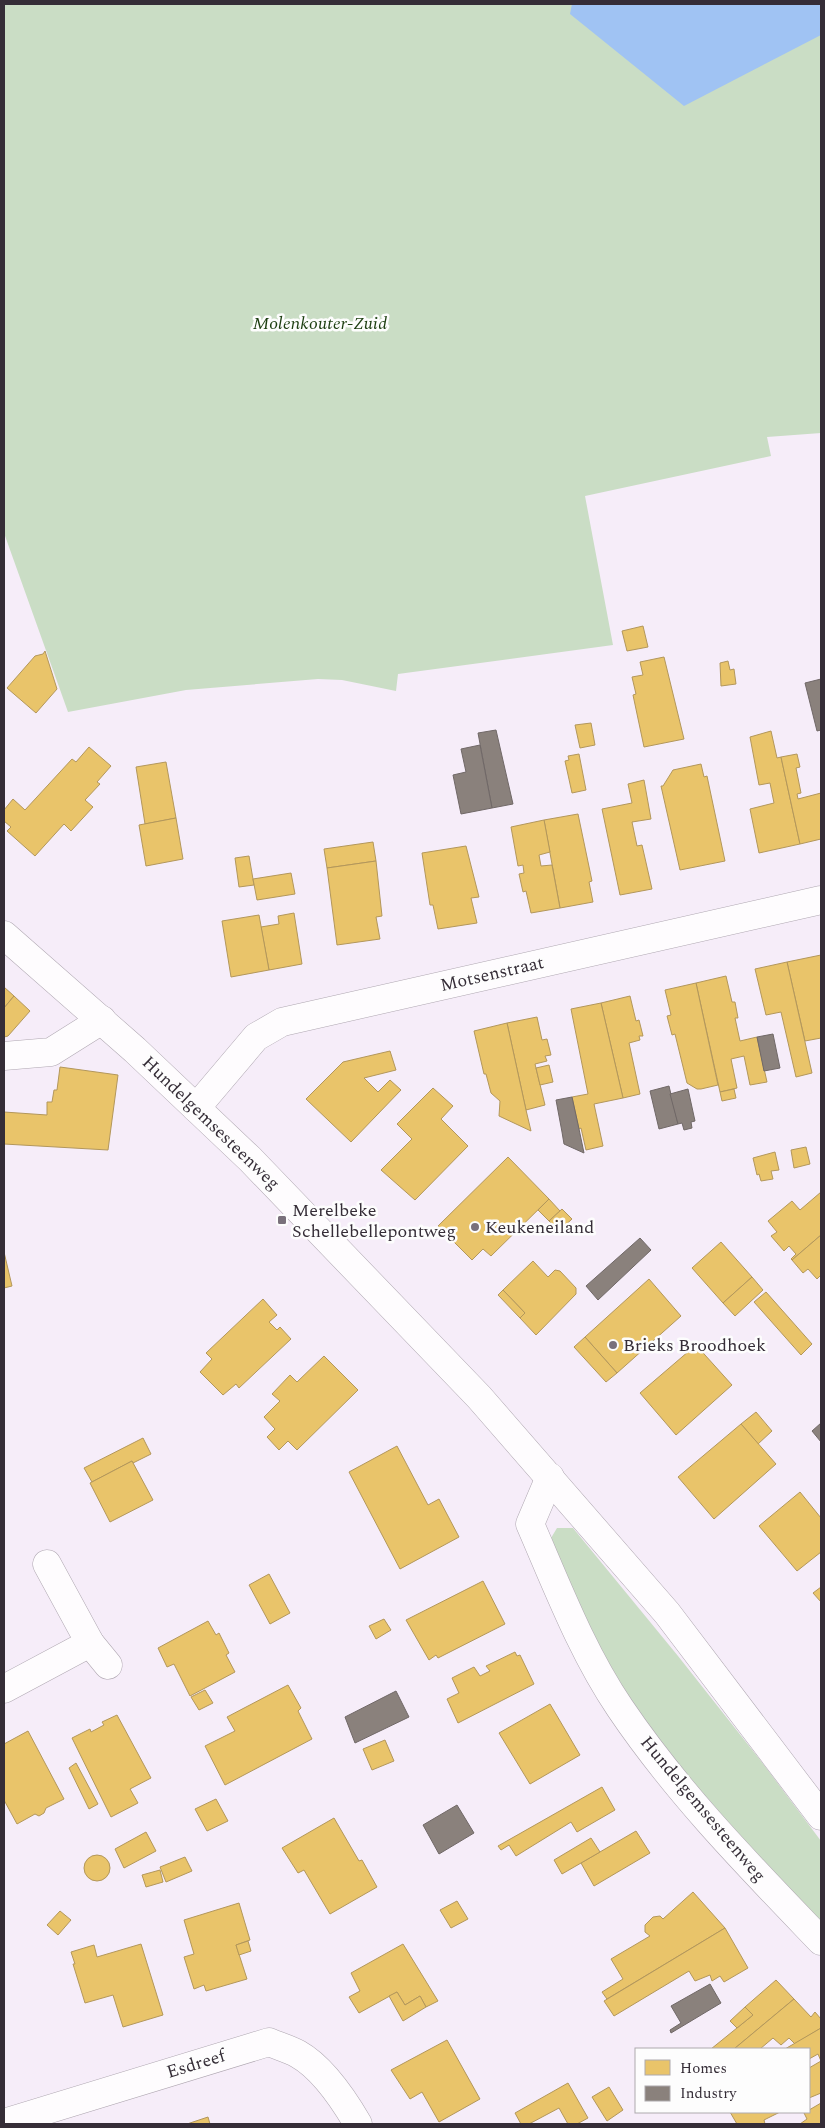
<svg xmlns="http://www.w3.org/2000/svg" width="825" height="2128" viewBox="0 0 825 2128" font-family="Spectral,serif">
	<rect width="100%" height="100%" fill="#f6edf9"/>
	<!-- green -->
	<g fill="#caddc5">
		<polygon points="4,4 821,4 821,433 767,437 771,456 585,496 613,645 398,674 396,691 342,680 318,679 186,690 68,712 4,533"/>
		<path d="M557 1528H573L678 1656 761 1761 821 1841V1921C771 1870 720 1818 674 1763 622 1699 588 1623 552 1550L551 1538Z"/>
	</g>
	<!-- water -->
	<polygon fill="#a0c3f3" points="572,4 821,4 821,35 684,106 570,14"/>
	<!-- homes -->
	<g fill="#e9c46a" stroke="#b3975b">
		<polygon points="643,626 648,647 627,651 622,631"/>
		<polygon points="45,651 57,689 36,713 7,688 35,656 43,654"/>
		<polygon points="664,657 684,739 644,747 633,695 636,694 632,677 643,675 640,662"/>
		<polygon points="728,661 730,670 734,669 736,684 721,686 720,663"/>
		<polygon points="591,723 595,745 580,748 575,725"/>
		<polygon points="771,731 777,758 781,757 800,844 759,853 750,809 774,803 770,783 759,785 750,737"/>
		<polygon points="89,747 111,766 97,782 100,784 85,800 93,807 71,831 64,824 35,856 7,831 11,827 4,821 4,810 13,799 25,810 72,759 76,762"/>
		<polygon points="579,754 586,790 572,793 565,761 569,760 568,756"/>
		<polygon points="797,754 800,767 796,768 801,793 797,794 798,799 821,793 821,839 800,844 781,757"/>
		<polygon points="166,762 176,818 145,824 136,767"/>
		<polygon points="701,764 704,777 707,776 725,861 680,870 661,786 663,786 673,770"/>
		<polygon points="644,780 651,819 632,822 637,846 642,845 652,889 620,895 602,809 632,803 628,784"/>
		<polygon points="578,814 592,881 589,882 593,902 560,908 544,820"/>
		<polygon points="176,818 183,859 146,866 139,825"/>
		<polygon points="544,820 550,852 539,855 541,866 552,865 560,908 531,913 526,891 523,892 519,874 524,873 523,865 518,866 511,827"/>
		<polygon points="373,842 376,861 327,868 324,849"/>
		<polygon points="466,846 479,897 471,898 477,923 438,929 433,905 430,905 422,853"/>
		<polygon points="249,856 254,885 239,887 235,858"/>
		<polygon points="376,861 382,916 376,917 380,939 337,945 327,868"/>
		<polygon points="291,873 295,894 257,900 253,879"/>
		<polygon points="294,913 302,964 269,970 261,927 279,924 278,916"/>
		<polygon points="259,915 269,970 231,977 222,921"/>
		<polygon points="821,955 821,1038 805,1041 787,962"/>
		<polygon points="787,962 812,1073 796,1077 781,1012 766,1015 755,969"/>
		<polygon points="726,976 732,1002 735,1002 738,1018 735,1018 740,1041 757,1037 767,1082 750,1085 744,1056 731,1059 737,1088 720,1092 696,983"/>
		<polygon points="696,983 718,1085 701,1089 697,1089 687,1083 675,1034 672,1035 667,1016 671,1015 665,990"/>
		<polygon points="4,987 14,996 4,1008"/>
		<polygon points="14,996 30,1011 8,1036 4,1037 4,1008"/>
		<polygon points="630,996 636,1021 639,1020 643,1036 639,1036 640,1040 629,1043 640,1094 623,1098 601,1003"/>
		<polygon points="601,1003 623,1098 594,1104 603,1146 586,1150 581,1128 579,1129 572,1097 588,1094 571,1009"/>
		<polygon points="537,1017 542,1040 547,1039 551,1055 545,1056 547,1061 535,1064 545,1105 526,1110 507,1023"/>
		<polygon points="507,1023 526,1110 531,1131 499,1116 500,1101 491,1093 486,1074 484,1074 474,1031"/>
		<polygon points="390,1051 396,1070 364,1078 378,1092 390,1080 401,1090 351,1142 306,1099 343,1062"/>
		<polygon points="549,1065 553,1082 540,1085 536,1068"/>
		<polygon points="60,1067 118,1075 108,1150 4,1144 4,1112 47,1115 47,1102 52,1102 54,1090 57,1090"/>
		<polygon points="433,1088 453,1106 441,1119 468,1146 415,1200 381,1170 412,1139 397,1124"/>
		<polygon points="734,1089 736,1098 722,1101 720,1092"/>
		<polygon points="806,1147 810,1164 794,1168 791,1150"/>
		<polygon points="775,1152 779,1170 771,1171 773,1179 761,1181 759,1174 757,1175 753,1158"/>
		<polygon points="508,1157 549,1199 491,1256 483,1249 472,1260 438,1226"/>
		<polygon points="821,1192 821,1235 792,1260 791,1259 796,1254 789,1246 784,1251 771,1236 777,1232 768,1221 792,1201 800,1210"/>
		<polygon points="549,1199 560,1211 549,1221 538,1210"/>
		<polygon points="562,1209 572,1219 559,1231 549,1221"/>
		<polygon points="821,1235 821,1275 817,1279 808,1269 803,1273 792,1260"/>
		<polygon points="721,1242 752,1277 723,1303 692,1268"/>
		<polygon points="4,1252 12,1286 4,1288"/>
		<polygon points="533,1261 548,1277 555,1270 560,1271 576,1288 576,1294 536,1335 520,1318 525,1313 503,1290"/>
		<polygon points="752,1277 763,1290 735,1316 723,1303"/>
		<polygon points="649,1279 681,1316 617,1373 585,1337"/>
		<polygon points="503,1290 525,1313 520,1318 498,1295"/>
		<polygon points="766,1292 812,1344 801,1355 754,1302"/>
		<polygon points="263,1299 277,1315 269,1322 277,1330 280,1327 291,1339 239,1388 236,1384 223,1395 200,1372 212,1359 206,1353"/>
		<polygon points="585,1337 617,1373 606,1382 574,1347"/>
		<polygon points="696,1345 732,1385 676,1435 640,1393"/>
		<polygon points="324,1356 358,1390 297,1450 288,1441 279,1450 267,1437 275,1429 264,1417 280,1401 272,1394 290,1375 297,1382"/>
		<polygon points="756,1412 772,1431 758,1444 741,1424"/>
		<polygon points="741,1424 776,1464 714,1519 678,1477"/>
		<polygon points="143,1438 151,1454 133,1463 132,1461 92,1482 84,1468"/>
		<polygon points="397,1446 428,1505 439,1499 459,1537 400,1569 349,1472"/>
		<polygon points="132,1461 153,1500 110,1522 90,1483"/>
		<polygon points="800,1492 821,1518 821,1552 797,1571 759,1526"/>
		<polygon points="269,1574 290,1613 270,1624 249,1585"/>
		<polygon points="483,1581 505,1624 438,1658 436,1655 429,1660 406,1620"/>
		<polygon points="821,1587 821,1602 813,1593"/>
		<polygon points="384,1619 391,1630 376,1639 369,1626"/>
		<polygon points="208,1621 216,1635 219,1633 229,1653 226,1655 235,1672 190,1696 174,1664 167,1667 158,1648"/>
		<polygon points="515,1652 517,1656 520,1655 534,1684 458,1723 447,1699 459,1693 452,1678 474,1667 480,1676 490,1671 486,1666"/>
		<polygon points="288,1685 301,1708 298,1711 312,1739 225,1785 205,1746 235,1731 227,1717"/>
		<polygon points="205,1690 213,1703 199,1710 191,1697"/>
		<polygon points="550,1704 580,1755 530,1784 499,1733"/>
		<polygon points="117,1715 151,1778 130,1789 138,1803 111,1817 72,1738 90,1729 91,1732 104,1725 102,1722"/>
		<polygon points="28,1731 64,1799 46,1808 44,1813 39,1816 35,1814 17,1824 4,1800 4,1744"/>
		<polygon points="385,1740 394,1761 372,1770 363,1749"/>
		<polygon points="76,1763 98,1804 89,1809 69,1768"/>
		<polygon points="602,1787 615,1810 577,1832 571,1822 516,1856 509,1845 501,1850 498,1846"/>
		<polygon points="216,1799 228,1821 207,1831 195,1809"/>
		<polygon points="334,1818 359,1861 362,1860 377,1887 330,1914 304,1870 298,1873 282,1848"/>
		<polygon points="636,1831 650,1853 594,1886 581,1863"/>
		<polygon points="146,1832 156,1851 124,1868 115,1849"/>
		<polygon points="591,1838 600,1852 562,1874 554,1860"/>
		<circle cx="97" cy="1868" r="13"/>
		<polygon points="185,1857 192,1871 166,1882 160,1867"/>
		<polygon points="160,1870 163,1882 146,1887 142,1875"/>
		<polygon points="693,1892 725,1928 607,1999 602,1992 623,1979 611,1959 650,1936 645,1932 645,1925 653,1917 660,1916 663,1919"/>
		<polygon points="457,1901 468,1919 451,1928 440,1910"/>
		<polygon points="239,1903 250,1940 236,1945 247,1979 206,1991 204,1985 194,1989 184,1957 194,1954 184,1920"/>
		<polygon points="60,1911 71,1920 58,1935 47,1925"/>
		<polygon points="725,1928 748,1968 724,1982 720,1976 712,1981 710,1975 695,1981 689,1971 614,2016 604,2001"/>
		<polygon points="248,1941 251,1951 239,1955 236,1945"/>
		<polygon points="141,1944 163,2015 123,2027 113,1995 85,2003 73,1964 75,1964 71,1952 94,1945 97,1957"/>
		<polygon points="403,1944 438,2001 426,2007 420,1996 405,2005 397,1992 359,2013 349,1997 360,1991 351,1973"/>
		<polygon points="776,1980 794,1999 734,2049 711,2049 753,2015 745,2007"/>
		<polygon points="397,1992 405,2005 420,1996 426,2007 403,2021 389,1996"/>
		<polygon points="794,1999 811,2017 815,2012 821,2019 821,2028 795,2044 789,2038 781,2045 773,2038 760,2049 734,2049"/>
		<polygon points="745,2007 753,2015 737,2028 730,2021"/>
		<polygon points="821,2028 821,2061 818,2054 809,2059 809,2049 785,2049"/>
		<polygon points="447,2040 480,2099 439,2122 422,2092 410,2099 391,2070"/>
		<polygon points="821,2061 821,2093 809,2098 809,2068"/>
		<polygon points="568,2083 588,2118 577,2124 568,2124 559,2108 529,2124 521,2124 515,2113"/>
		<polygon points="609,2087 623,2110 607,2121 592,2097"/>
		<polygon points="821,2103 821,2124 800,2124 807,2119 804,2113"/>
		<polygon points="730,2112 780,2112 764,2120 765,2124 737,2124"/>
		<polygon points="208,2117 210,2124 187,2124"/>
	</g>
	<!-- industry -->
	<g fill="#8a817c" stroke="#706867">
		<polygon points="821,679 821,730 817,731 805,683"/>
		<polygon points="496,730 513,804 492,808 478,733"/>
		<polygon points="480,745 492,808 461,814 453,775 466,772 461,749"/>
		<polygon points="773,1034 780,1068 764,1071 757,1037"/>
		<polygon points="669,1086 678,1124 659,1129 650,1091"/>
		<polygon points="688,1089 695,1121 691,1122 692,1128 684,1130 682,1123 678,1124 670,1094"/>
		<polygon points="572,1097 579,1129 584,1153 564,1144 562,1132 556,1100"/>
		<polygon points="640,1238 651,1250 598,1300 586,1286"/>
		<polygon points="821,1423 821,1442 812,1431"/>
		<polygon points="396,1691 409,1717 355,1743 345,1717"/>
		<polygon points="457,1805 474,1833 439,1854 423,1825"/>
		<polygon points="710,1984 721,2003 671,2033 670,2030 681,2023 671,2006"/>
	</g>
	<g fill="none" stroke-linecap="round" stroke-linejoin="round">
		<!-- minor casing -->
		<g stroke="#afa7b1" stroke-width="29">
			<g id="minor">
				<polyline points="4,1056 51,1052 102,1020"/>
				<polyline points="196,1108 256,1037 282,1022 821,900"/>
				<path d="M550 1477 530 1524C557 1586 582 1652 620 1708 678 1794 750 1867 821 1941"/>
				<polyline points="47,1564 90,1643 108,1665"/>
				<polyline points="4,1689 90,1643"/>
				<path d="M4 2123 269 2042C278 2046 289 2049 298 2054 323 2068 344 2100 358 2124"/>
			</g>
		</g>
		<!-- secondary casing -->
		<g stroke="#afa7b1" stroke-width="29">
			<polyline id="secondary" points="4,935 135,1050 250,1159 479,1397 667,1613 821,1816"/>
		</g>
		<!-- minor -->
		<use href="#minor" stroke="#fefcfe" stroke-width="28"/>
		<!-- secondary -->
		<use href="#secondary" stroke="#fefcfe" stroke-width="28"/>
	</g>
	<!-- markers -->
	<g fill="#79707b" stroke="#fdfdfd" stroke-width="2">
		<rect x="277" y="1215" width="10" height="10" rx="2.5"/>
		<circle cx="475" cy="1227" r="5"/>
		<circle cx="613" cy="1345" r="5"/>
	</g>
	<g text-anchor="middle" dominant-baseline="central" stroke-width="5" stroke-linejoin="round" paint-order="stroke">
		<!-- park labels -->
		<g font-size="18" font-style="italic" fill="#1c3e10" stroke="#fdfdfd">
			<text x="320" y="323">Molenkouter-Zuid</text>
		</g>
		<!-- street labels -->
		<g font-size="18" fill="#352d37" stroke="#fdfdfd">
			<text transform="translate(492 974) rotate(-13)">Motsenstraat</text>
			<text transform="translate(211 1123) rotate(44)">Hundelgemsesteenweg</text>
			<text transform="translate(703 1809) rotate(50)">Hundelgemsesteenweg</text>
			<text transform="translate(196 2064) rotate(-17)">Esdreef</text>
		</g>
		<!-- poi labels -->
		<g font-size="18" fill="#352d37" stroke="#fdfdfd" text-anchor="start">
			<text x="292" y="1210">Merelbeke<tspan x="292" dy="21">Schellebellepontweg</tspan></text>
			<text x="485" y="1227">Keukeneiland</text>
			<text x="623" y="1345">Brieks Broodhoek</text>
		</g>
	</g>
	<!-- border -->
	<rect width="825" height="2128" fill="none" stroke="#352d37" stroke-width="10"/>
	<!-- legend -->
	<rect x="635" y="2048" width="175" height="65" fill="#fdfdfd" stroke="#adaaae"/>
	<rect x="645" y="2060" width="25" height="15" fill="#e9c46a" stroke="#adaaae"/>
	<text x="680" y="2073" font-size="15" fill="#352d37">Homes</text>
	<rect x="645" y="2086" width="25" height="15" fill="#8a817c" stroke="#adaaae"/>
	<text x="680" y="2098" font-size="15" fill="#352d37">Industry</text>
</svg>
